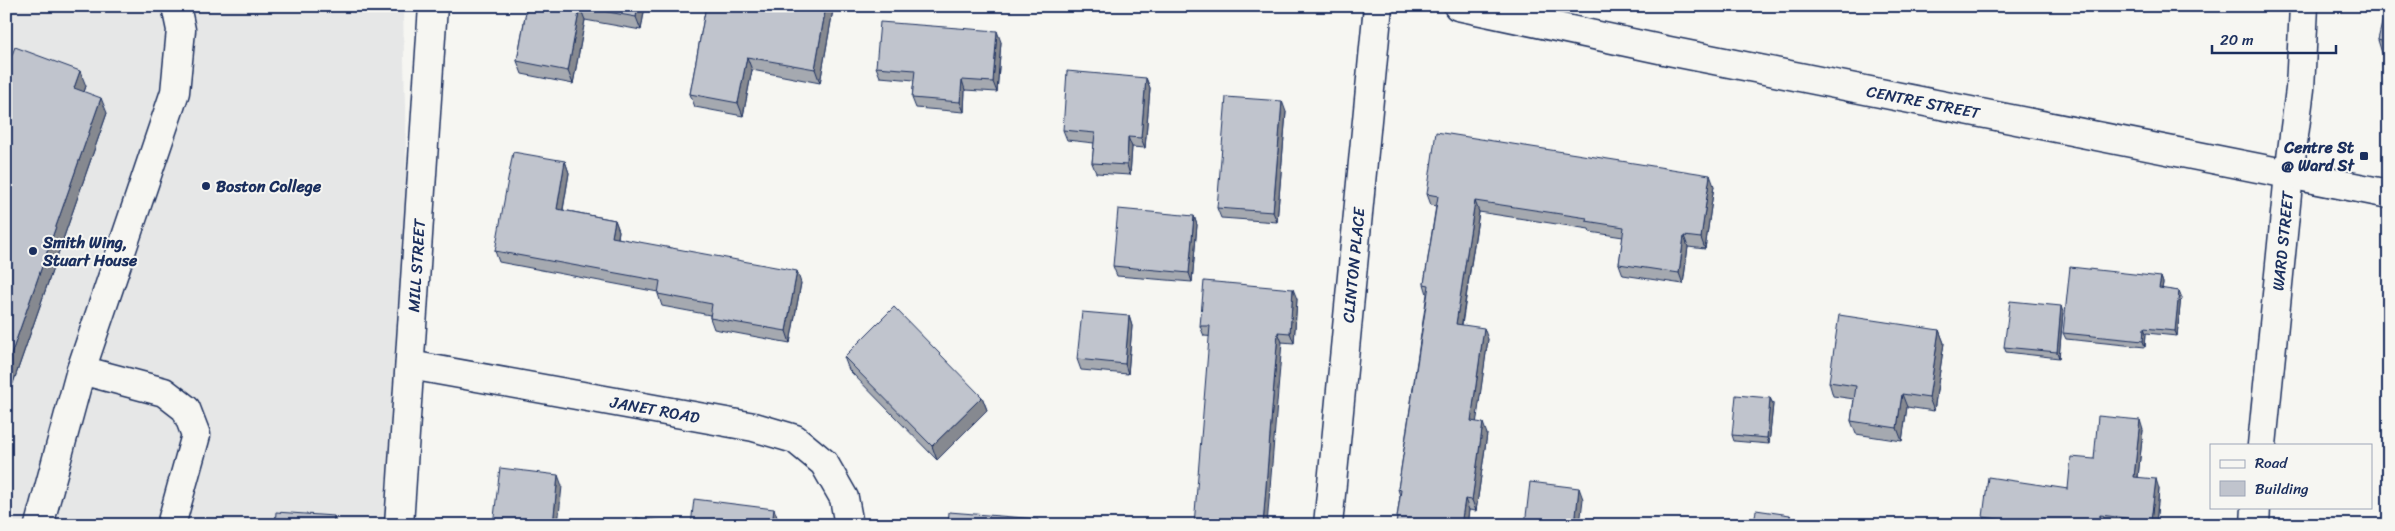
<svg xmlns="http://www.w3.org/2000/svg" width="2395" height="531" viewBox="0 0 2395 531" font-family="Sriracha,sans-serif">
	<rect width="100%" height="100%" fill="#f6f6f2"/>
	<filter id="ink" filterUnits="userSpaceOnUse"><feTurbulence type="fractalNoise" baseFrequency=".02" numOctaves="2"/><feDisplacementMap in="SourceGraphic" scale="10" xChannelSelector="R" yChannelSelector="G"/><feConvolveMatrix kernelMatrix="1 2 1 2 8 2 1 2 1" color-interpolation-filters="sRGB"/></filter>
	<g filter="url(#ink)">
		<!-- built -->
		<polygon fill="#e6e7e7" points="6,6 403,6 410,365 399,525 6,525"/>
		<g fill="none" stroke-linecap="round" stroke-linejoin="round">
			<!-- minor casing -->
			<g stroke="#1b2f5e" stroke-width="31">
				<g id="minor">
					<path id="s1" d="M410 365 754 427 795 439 824 463 844 498 849 525"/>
					<polyline points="81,370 164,392 186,409 196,435 171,525"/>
					<path id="s2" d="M2262 445 2289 174 2300 89 2304 6"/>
					<polyline points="39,525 81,370 175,92 181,30 176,6"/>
					<path id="s3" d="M399 525 433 6"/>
					<path id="s4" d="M1328 525 1378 6"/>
					<polyline points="2255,525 2256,507"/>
				</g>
			</g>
			<!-- major casing -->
			<g stroke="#1b2f5e" stroke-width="31">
				<g id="major">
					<path id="s5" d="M1458 6 1669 51 2389 194"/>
				</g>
			</g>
			<!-- minor -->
			<use href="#minor" stroke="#f6f6f2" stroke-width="28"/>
			<!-- major -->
			<use href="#major" stroke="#f6f6f2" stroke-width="28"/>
		</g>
		<!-- wall -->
		<g fill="#a5a9b0" stroke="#1b2f5e">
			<polygon points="527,6 645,6 641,30 585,20 573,84 522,74 517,61"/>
			<polygon points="706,6 831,6 833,10 820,83 752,70 743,116 695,107 690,94"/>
			<polygon points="2107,6 2121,6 2121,8"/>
			<polygon points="2389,6 2389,55 2382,53 2378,40"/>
			<polygon points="1001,42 997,92 965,90 964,112 916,108 912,98 914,80 880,77 876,67"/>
			<polygon points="6,65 86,86 84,92 107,113 11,389 6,388"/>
			<polygon points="1146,78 1150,88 1145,148 1132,147 1130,175 1096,173 1092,163 1094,143 1067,140 1063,130"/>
			<polygon points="1286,112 1277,222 1221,218 1217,208"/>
			<polygon points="565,161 569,173 563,210 615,220 619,231 618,238 801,283 790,343 714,329 710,318 710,315 662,306 658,294 658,292 499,262 495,251"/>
			<polygon points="1714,186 1705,249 1688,247 1683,284 1623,275 1619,264 1623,237 1590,232 1589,229 1479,212 1462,325 1488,339 1476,422 1487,434 1476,511 1469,510 1467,525 1396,525 1400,496 1398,489 1427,294 1424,284 1436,206 1431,205 1427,194"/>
			<polygon points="1194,216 1197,225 1192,282 1117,276 1113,266"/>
			<polygon points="2161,277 2163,283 2162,289 2179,291 2181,296 2177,336 2146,333 2145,347 2066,339 2063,333"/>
			<polygon points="1297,299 1294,343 1204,336 1200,326"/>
			<polygon points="2063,312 2059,358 2006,352 2004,347"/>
			<polygon points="1129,316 1132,326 1128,374 1081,370 1077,359"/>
			<polygon points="1939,330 1944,343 1934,411 1907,407 1902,441 1856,434 1851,421 1854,399 1833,396 1829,382"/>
			<polygon points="844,357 982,397 987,410 937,460 849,370"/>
			<polygon points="1770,398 1773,404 1769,444 1734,441 1732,435"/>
			<polygon points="2389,400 2389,432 2386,425"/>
			<polygon points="2143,430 2138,477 2159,489 2156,525 1986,525 1983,517 2068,489 2094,459"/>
		</g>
		<!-- shaded-wall -->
		<g fill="#868990" stroke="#1b2f5e">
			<polygon points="638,6 645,6 641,30 636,17"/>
			<polygon points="826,6 831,6 833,10 820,83 815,69"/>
			<polygon points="580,7 585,20 573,84 568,71"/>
			<polygon points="997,31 1001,42 997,92 993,82"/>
			<polygon points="747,57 752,70 743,116 738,103"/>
			<polygon points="80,71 86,86 80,104 74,88"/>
			<polygon points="1146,78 1150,88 1145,148 1141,138"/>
			<polygon points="962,80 965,90 964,112 960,102"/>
			<polygon points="101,98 107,113 11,389 6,377 6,369"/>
			<polygon points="1282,101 1286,112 1277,222 1273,212"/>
			<polygon points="1128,137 1132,147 1130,175 1127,165"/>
			<polygon points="565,161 569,173 561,221 557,209"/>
			<polygon points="1710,175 1714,186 1705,249 1701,238"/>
			<polygon points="1475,201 1479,212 1460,335 1456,324"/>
			<polygon points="1194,216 1197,225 1192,282 1189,273"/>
			<polygon points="615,220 619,231 616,249 612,237"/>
			<polygon points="1684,236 1688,247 1683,284 1679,273"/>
			<polygon points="797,271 801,283 790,343 786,331"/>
			<polygon points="2161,277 2163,283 2161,294 2159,288"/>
			<polygon points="1293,289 1297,299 1294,343 1290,333"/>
			<polygon points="2179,291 2181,296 2177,336 2175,331"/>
			<polygon points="2061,306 2063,312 2059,358 2057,352"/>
			<polygon points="1129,316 1132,326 1128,374 1125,364"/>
			<polygon points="1484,328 1488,339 1475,432 1471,421"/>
			<polygon points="2144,328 2146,333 2145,347 2143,341"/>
			<polygon points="1939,330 1944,343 1934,411 1929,398"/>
			<polygon points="1278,332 1282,342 1267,525 1263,525"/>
			<polygon points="1902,394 1907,407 1902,441 1897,428"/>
			<polygon points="982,397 987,410 937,460 932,446"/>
			<polygon points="1770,398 1773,404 1769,444 1767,438"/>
			<polygon points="2140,420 2143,430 2137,486 2134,477"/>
			<polygon points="1483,423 1487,434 1476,511 1472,500"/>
			<polygon points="558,475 562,486 558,525 553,525"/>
			<polygon points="2156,479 2159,489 2156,525 2153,525 2151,521"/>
			<polygon points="1579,488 1583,499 1580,525 1575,525"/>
			<polygon points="1465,499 1469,510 1467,525 1461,525"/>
			<polygon points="774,509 779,522 779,525 772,525"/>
			<polygon points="1790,515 1793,525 1788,525"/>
			<polygon points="2100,515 2103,525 2099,525"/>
			<polygon points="334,516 337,525 333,525"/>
		</g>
		<!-- building -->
		<g fill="#c0c4cd" stroke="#1b2f5e">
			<polygon points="527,6 638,6 636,17 580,7 568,71 517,61"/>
			<polygon points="706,6 826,6 815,69 747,57 738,103 690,94"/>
			<polygon points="2386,6 2389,6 2389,43 2378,40"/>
			<polygon points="880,22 997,31 993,82 962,80 960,102 912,98 915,70 876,67"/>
			<polygon points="15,47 80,71 74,88 101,98 6,369 6,65 8,65"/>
			<polygon points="1067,71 1146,78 1141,138 1128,137 1127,165 1092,163 1095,133 1063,130"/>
			<polygon points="1226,97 1282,101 1273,212 1217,208"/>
			<polygon points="1436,132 1710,175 1701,238 1684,236 1679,273 1619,264 1624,227 1586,221 1587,218 1475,201 1456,324 1484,328 1471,421 1483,423 1472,500 1465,499 1461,525 1396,525 1401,490 1398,489 1429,285 1424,284 1438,196 1427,194"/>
			<polygon points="513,152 565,161 557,209 615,220 612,237 797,271 786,331 710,318 712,304 658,294 660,281 495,251"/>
			<polygon points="1118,209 1194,216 1189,273 1113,266"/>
			<polygon points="2070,267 2161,277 2159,288 2179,291 2175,331 2144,328 2143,341 2063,333"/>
			<polygon points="1204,281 1293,289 1290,333 1278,332 1263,525 1194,525 1210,326 1200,326"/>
			<polygon points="2010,301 2061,306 2057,352 2004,347"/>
			<polygon points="894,307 982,397 932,446 844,357"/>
			<polygon points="1082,312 1129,316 1125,364 1077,359"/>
			<polygon points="1839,315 1939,330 1929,398 1902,394 1897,428 1851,421 1856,386 1829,382"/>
			<polygon points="1736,395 1770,398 1767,438 1732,435"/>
			<polygon points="2389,400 2389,425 2386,425"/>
			<polygon points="2098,416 2140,420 2134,477 2156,479 2151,521 2100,515 2099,525 2021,525 2022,522 1983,517 1988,477 2068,489 2071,457 2094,459"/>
			<polygon points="500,468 558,475 553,525 493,525"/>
			<polygon points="1530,482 1579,488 1575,525 1525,525"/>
			<polygon points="694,499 774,509 772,525 691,525"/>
			<polygon points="1756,510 1790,515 1788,525 1754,525"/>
			<polygon points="276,512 334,516 333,525 275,525"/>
			<polygon points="949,512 1038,519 1037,525 948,525"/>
			<polygon points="636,518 687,525 635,525"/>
		</g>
	</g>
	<!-- markers -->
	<g fill="#1b2f5e" stroke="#f6f6f2" stroke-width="2">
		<rect x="2359" y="151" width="10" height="10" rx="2.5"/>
		<circle cx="206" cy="186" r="5"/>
		<circle cx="33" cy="251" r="5"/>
	</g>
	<g text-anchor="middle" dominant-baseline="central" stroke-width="4" stroke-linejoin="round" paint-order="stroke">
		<!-- street labels -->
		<g font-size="16" fill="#1b2f5e" stroke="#f6f6f2">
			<text stroke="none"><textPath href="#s5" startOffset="475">CENTRE STREET</textPath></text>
			<text stroke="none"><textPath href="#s2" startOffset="205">WARD STREET</textPath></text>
			<text stroke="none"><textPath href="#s4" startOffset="261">CLINTON PLACE</textPath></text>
			<text stroke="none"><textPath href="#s3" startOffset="260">MILL STREET</textPath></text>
			<text stroke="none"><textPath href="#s1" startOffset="249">JANET ROAD</textPath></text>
		</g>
		<!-- poi labels -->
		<g font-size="16" font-weight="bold" fill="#1b2f5e" stroke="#f6f6f2" text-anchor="start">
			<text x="2354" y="147" text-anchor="end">Centre St<tspan x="2354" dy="18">@ Ward St</tspan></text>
			<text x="216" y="186">Boston College</text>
			<text x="43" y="242">Smith Wing,<tspan x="43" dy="18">Stuart House</tspan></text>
		</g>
	</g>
	<!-- margin -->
	<rect width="2395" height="531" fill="none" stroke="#f6f6f2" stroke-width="25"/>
	<rect x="12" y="12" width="2370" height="506" fill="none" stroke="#1b2f5e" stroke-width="2" filter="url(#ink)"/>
	<!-- legend -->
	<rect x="2210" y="444" width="162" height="65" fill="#f6f6f2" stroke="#9ea6b7"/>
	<rect x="2220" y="460" width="25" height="8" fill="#f6f6f2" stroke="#9ea6b7"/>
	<text x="2255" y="468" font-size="15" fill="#1b2f5e">Road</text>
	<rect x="2220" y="481" width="25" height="15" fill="#c0c4cd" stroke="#9ea6b7"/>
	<text x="2255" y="494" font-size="15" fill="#1b2f5e">Building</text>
	<!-- scale -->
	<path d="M2212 45v8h124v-8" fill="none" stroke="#1b2f5e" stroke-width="2.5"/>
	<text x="2220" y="45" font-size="15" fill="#1b2f5e" stroke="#f6f6f2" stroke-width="4" paint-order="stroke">20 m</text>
</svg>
